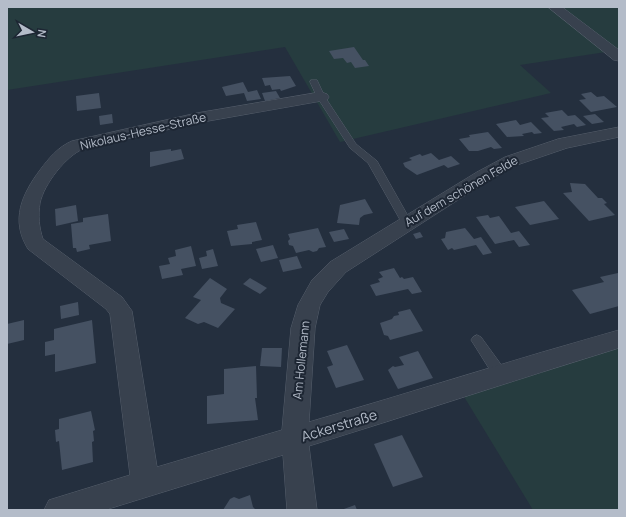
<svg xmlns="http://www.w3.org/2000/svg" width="626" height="517" font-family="Manrope,sans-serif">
	<rect width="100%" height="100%" fill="#242f3e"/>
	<g fill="#263c3f">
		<polygon points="7,7 619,7 619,62 606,52 520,65 551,93 340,142 285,47 7,90"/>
		<polygon points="619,348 619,510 533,510 463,395"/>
	</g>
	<g fill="#455162">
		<polygon points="354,47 363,60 365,60 369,66 355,68 351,62 347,63 343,58 334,59 329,51"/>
		<polygon points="290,76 296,86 281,91 280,89 272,90 270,85 265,86 262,78"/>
		<polygon points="243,82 248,92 257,90 261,99 247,101 244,93 226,96 222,87"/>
		<polygon points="276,91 280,98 265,101 262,93"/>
		<polygon points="591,92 597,97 604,96 617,107 591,112 579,100 586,99 581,94"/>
		<polygon points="99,93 101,108 77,111 76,96"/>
		<polygon points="562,110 568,116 575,115 586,125 577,127 574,124 561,127 564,130 554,131 541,118 549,117 545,113"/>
		<polygon points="112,114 113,123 100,125 99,116"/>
		<polygon points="595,114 604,122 592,124 583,116"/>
		<polygon points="516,120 520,125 531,122 542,133 534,134 532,132 522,134 524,136 507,137 496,124"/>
		<polygon points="488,132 502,148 494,149 491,147 478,151 469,151 459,139 470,137 469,135"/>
		<polygon points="171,149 171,151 181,149 184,159 150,167 150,152"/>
		<polygon points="431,153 439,160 451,156 460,164 448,168 444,165 417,175 405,167 403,163 412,160 409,158 420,154 422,156"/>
		<polygon points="570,183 585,184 598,198 602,198 607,203 604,204 615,215 589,221 563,193 572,192"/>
		<polygon points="365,199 373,213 364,215 360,218 359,225 337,223 340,205"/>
		<polygon points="544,201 559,219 530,225 515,207"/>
		<polygon points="76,205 78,221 56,226 55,209"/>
		<polygon points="108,214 111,241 89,245 90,249 77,252 76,248 73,248 71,224 83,222 83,218"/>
		<polygon points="488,215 490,218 499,216 511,233 519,231 530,245 519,247 514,240 495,244 476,217"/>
		<polygon points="256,222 262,240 252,242 252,244 231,246 227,231 238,229 237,225"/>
		<polygon points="318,228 326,247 319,248 317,251 313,252 309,250 296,253 293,246 289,245 288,241 290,239 288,234"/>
		<polygon points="465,228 474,239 481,237 492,253 483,255 476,245 454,250 452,248 448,250 441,239 445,238 446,232"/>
		<polygon points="344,229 349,239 334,242 329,232"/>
		<polygon points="420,232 423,237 416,239 413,234"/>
		<polygon points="273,245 278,258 261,262 256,249"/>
		<polygon points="191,246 196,266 181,269 183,275 162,279 159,266 170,264 168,258 176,256 175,250"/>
		<polygon points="213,249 218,266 202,269 199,258 207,256 206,251"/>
		<polygon points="297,256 302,268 283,272 279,260"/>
		<polygon points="394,268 400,278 402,277 404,279 413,277 422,292 412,294 408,289 376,296 370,285 380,282 378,279 383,277 379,272"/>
		<polygon points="618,273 619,306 590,314 572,290 604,282 600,277"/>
		<polygon points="210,278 227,289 220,298 221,303 235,309 218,328 204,322 198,324 185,318 201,300 193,297"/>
		<polygon points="250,278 267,288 260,294 243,284"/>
		<polygon points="78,302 79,315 61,319 60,306"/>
		<polygon points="410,309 423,331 390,340 388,336 384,335 380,323 392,319 394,316 399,315 398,312"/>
		<polygon points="24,320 24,340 7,344 7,324"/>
		<polygon points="92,320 96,363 55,372 55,354 45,356 45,342 54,340 54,329"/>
		<polygon points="347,345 364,380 336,388 327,367 333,365 327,351"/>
		<polygon points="262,348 282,348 281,367 260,366"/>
		<polygon points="418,351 433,378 398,389 388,370 393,366 395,367 404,365 399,357"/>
		<polygon points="256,366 257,398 255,398 258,420 207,424 207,396 224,394 224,369"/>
		<polygon points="91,411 95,430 93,431 94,441 92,442 93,462 62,470 59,441 56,442 55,430 59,429 59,419"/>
		<polygon points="402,435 423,477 393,487 374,444"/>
		<polygon points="250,495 253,507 256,510 223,510 230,499 234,497 239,499"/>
		<polygon points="355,505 357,510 341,510"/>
	</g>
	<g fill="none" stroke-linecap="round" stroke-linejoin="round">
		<defs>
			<g id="service">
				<polygon points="311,80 317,80 325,97 356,144 377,161 412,223 411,225 403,225 368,163 350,148 317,97 310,82"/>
				<polygon points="477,335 481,337 505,370 506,374 505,378 500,379 495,378 473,343 471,340 473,337"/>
			</g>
			<g id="minor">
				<polygon points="548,7 562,7 619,50 619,61 614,60"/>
				<path d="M321,92L327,94L329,97L327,100L197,123L83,149C66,156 44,184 40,203C38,215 39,228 43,239L122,297L132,311L157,467L282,430L291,328L298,305L312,280L330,262L477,172L505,157L558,139L619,127V137L567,148L517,165L489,180L346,272L328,292L320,305L315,328L309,422C413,392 515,359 619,330V348C515,380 413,414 309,446L317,510H287L283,455L105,510H44L49,500L130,475L110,314L106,309L28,249C10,220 22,194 40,170C49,158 58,147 72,141L197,113Z"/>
			</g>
		</defs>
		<use href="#service" stroke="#565f6c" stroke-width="1"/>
		<use href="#minor" stroke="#565f6c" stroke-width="1"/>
		<use href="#service" fill="#38414e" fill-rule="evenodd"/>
		<use href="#minor" fill="#38414e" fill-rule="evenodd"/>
	</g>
	<g text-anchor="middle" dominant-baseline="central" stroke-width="4" stroke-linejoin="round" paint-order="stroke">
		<g font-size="12" fill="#b4bcc9" stroke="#1d2633">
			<text transform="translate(143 131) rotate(-13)">Nikolaus-Hesse-Straße</text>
			<text transform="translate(461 191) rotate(-30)">Auf dem schönen Felde</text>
			<text transform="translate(301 360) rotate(-84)">Am Hollemann</text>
		</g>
		<g font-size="14" fill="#b4bcc9" stroke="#1d2633">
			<text transform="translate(339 425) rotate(-17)">Ackerstraße</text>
		</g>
	</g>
	<rect width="626" height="517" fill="none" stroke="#b4bcc9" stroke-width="16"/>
	<g transform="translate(32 32) rotate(99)" stroke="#1d2633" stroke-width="3" paint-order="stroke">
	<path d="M0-3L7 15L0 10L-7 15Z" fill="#b4bcc9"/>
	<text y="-6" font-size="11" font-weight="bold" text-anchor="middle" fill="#b4bcc9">N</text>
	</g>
</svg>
